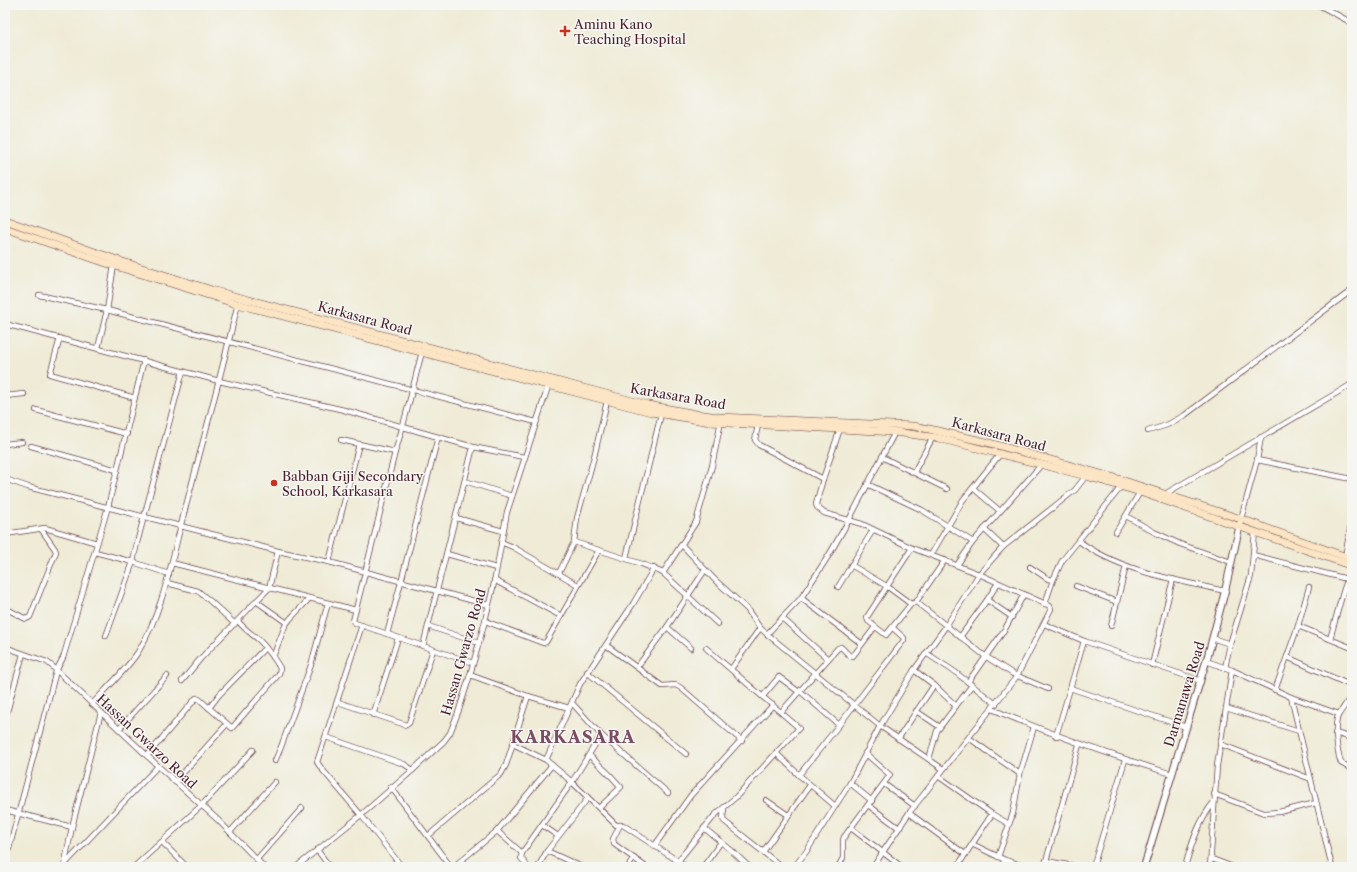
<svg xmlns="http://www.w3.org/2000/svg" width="1357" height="872" font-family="'Libre Caslon Text',serif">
	<rect width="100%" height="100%" fill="#f6f6f2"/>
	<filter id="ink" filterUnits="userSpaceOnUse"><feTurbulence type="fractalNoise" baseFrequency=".025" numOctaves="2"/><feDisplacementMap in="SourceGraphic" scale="8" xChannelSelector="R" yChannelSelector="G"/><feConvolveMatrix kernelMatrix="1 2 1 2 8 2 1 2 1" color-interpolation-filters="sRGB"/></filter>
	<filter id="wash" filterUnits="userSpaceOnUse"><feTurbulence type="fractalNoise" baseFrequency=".012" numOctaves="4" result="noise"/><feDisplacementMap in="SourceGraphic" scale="16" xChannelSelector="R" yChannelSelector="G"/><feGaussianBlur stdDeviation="0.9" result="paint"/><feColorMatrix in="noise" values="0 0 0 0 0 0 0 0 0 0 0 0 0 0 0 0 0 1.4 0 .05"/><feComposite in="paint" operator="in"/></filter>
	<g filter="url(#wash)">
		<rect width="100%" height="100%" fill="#efebd6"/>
	</g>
	<g filter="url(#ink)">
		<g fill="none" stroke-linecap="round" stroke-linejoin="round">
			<defs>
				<g id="minor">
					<polyline points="1319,5 1352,23"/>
					<polyline points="39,295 107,310 536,422"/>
					<polyline points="5,324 219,381 344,410 473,447 524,457"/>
					<polyline points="60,338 50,374 135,398"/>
					<polyline points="98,348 107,310 114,265"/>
					<path d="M422,352C413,385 406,419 395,452L353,621L355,623L473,663"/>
					<polyline points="5,396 24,394"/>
					<polyline points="36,410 127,434"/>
					<polyline points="758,425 755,440 759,445 823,479"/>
					<polyline points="841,426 823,479 816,504 817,507 824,513 862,524 912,548 979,574 1050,606 1051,609 1017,676 909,813 873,867"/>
					<polyline points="1148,431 1167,425 1185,415 1352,290"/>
					<polyline points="341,440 395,452"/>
					<polyline points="5,444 22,442"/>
					<polyline points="31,446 117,470"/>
					<polyline points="882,457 947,489"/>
					<polyline points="1257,460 1352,479"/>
					<polyline points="914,472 933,437"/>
					<polyline points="5,479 28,487 278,551 329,562 489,605"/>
					<polyline points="465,481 512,496"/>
					<polyline points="867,484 922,510 973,542"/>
					<polyline points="973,488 1000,511"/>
					<polyline points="1165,494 1352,384"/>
					<polyline points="1126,516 1154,532 1180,544 1231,562"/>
					<polyline points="456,518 503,531"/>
					<polyline points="1241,519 1257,460 1261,437"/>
					<polyline points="984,529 1003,547"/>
					<polyline points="1116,532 1140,492"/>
					<polyline points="5,534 45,528 97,543"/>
					<path d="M1079,541C1119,571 1177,580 1225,591"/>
					<polyline points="501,542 513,547 578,585"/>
					<polyline points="574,542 642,564 663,573 718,624"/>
					<polyline points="682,545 715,580 747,609 760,628 767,634 880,726 943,769"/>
					<polyline points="912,548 867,617 868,621 886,635 911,604 916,602 945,560"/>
					<polyline points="95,552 133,562 169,574"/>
					<polyline points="447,554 496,568"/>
					<polyline points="931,555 963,500 1001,453"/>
					<polyline points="1253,555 1347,579"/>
					<polyline points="1345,557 1352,519"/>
					<polyline points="626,558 661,414"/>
					<polyline points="329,562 359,444"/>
					<polyline points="172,563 356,610"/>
					<polyline points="851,565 888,587 911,604"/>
					<polyline points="957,565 973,542 1042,464"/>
					<polyline points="1030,567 1048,579 1053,580"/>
					<polyline points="559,573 574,542 577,518 594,457 607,401"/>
					<polyline points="663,573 696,522 712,466 721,421"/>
					<polyline points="494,580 561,616"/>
					<polyline points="167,583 198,591 210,601 235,624"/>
					<polyline points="1076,586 1117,602"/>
					<polyline points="838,587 873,530"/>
					<polyline points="801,598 862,644"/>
					<polyline points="987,600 1012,617"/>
					<polyline points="256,601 287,623"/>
					<polyline points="916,602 985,656 1013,674 1048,689"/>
					<polyline points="1045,604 1053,580 1062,561 1121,487"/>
					<polyline points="5,608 26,619 30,617 56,552 55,549 41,529"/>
					<polyline points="782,618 828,659"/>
					<polyline points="485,621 543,643 546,642 599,550"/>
					<polyline points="1044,624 1084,641 1201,681"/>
					<polyline points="362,625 317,762 321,768 361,815 402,867"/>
					<polyline points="428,626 479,643"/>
					<polyline points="1111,626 1126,566"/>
					<polyline points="1298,626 1352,648"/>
					<polyline points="667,627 691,648"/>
					<polyline points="387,634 401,582 438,437"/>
					<polyline points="767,634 801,598 829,555 849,520 895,432"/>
					<polyline points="106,636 133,562 137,543 183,371"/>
					<polyline points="960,637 987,600 998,583"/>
					<polyline points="1212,638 1230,644"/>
					<polyline points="1330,639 1343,592 1352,566"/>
					<polyline points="606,645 662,686 676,685 681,688 742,741"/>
					<polyline points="423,646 473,447"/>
					<polyline points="5,647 47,662 52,666 158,766 218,820 264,867"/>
					<polyline points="926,653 955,672 996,704"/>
					<polyline points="273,657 285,626 290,619 309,599"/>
					<polyline points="1287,657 1352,686"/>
					<polyline points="1206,661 1232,670 1291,697 1339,714"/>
					<polyline points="1152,665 1173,579"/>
					<polyline points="637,667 667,627 705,570"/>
					<polyline points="1225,668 1230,644 1251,576 1255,532"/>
					<polyline points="731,669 760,628"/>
					<polyline points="914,670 934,685 956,706"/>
					<polyline points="587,672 686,754"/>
					<polyline points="470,675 528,696 569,708"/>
					<polyline points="182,681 201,658 269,588 278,551"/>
					<polyline points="968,682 1005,629 1024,594"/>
					<polyline points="1070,688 1186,727"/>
					<polyline points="1275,690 1298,626 1309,587"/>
					<polyline points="800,691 839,725"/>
					<path d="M1352,692C1348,703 1345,705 1339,714C1333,723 1337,752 1341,763L1352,769"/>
					<polyline points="763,696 779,677 799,692"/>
					<polyline points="1291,697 1332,867"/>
					<polyline points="338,702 406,725 409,723 433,650"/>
					<polyline points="572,703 601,735 668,793"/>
					<path d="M92,704C106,689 127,669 138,652C163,611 171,563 183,517C202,446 221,375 238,303"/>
					<polyline points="209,708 219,695 265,648"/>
					<polyline points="1226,708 1299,731"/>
					<path d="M992,709C1052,735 1110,755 1172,774"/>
					<polyline points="916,711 940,727"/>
					<polyline points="781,712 838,648 841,647 850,656 853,656 875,627"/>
					<polyline points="373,715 398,638"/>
					<polyline points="5,719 23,654"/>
					<polyline points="119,729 167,676"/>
					<polyline points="1335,733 1352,738"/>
					<polyline points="1056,736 1084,641"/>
					<polyline points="326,737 404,764 413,770"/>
					<polyline points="969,738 1020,774"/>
					<polyline points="898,739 934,685"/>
					<polyline points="513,744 546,760 572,782 616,825 623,825 687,867"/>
					<polyline points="1220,744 1311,779"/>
					<polyline points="776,753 799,775 835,806"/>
					<polyline points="589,755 611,776 621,787 599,808"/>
					<path d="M147,756L196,698L199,699L232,728L279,674L280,668C274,658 267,648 259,640C252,634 244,629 238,621"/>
					<polyline points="929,759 937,731 972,685"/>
					<polyline points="546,760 580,684 633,604 654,568"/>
					<polyline points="275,761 281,747 311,665 328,603"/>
					<polyline points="799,775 839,725 904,640 904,638 893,628"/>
					<polyline points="938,776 992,814 1009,824"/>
					<polyline points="175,782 227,724"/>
					<polyline points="850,783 872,801"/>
					<polyline points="884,784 915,806"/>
					<polyline points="391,787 451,867"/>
					<polyline points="1214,794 1264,813 1279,812 1316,803"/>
					<polyline points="766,800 788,815"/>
					<polyline points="868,805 899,828"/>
					<polyline points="724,808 723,819 724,821 782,867"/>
					<polyline points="5,810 72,827"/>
					<polyline points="909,813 965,854"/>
					<polyline points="542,825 558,836"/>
					<polyline points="620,825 613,839 614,844 646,867"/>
					<polyline points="704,828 731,850 749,867"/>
					<polyline points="851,828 902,867"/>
					<polyline points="497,831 522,853"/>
					<polyline points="230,832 275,782"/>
					<polyline points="428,836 501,774 506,765 528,696"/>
					<polyline points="162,842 187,867"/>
					<polyline points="972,844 1005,860 1028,867"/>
					<polyline points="655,845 691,795 773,705"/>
					<polyline points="317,850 330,867"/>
					<polyline points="547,851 582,867"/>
					<polyline points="763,852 810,785"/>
					<polyline points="998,857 1013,813 1020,774 1034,727"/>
					<polyline points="257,859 302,808"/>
					<polyline points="1212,859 1233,867"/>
					<polyline points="678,861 715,815 736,797 799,728 706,648"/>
					<polyline points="1046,861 1079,867"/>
					<polyline points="66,863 158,766"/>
					<polyline points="5,864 56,671 63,658 108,507 144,360"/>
					<polyline points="64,867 72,827 101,712"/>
					<polyline points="134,867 202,805 253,750"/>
					<polyline points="296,867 361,815 413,770 444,741 450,733 459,710 470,675 485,621 494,583 507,512 549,384"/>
					<polyline points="453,867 497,831 552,765"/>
					<polyline points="528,867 521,858 522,853 572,782 601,735"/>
					<polyline points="538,867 547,851 588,798"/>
					<polyline points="628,867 634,858"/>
					<polyline points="703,867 721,842"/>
					<polyline points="794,867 806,852 850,783 880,726 914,670 946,626 979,574 1003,547 1075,490 1086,476"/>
					<polyline points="838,867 843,858 843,840 844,837 890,775 865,753"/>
					<polyline points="957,867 992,814"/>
					<polyline points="1001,867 1005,860"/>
					<polyline points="1043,867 1046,861 1079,745"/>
					<polyline points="1093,867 1125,760"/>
					<path d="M1185,867C1191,845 1199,820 1214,802"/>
					<polyline points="1210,867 1217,766 1232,670"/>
				</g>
				<polyline id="tertiary" points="1144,867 1208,655 1225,591 1240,524"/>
				<g id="secondary">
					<polyline points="5,220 120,261 215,291 648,405 696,414 719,417 913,426 929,429 986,442 1112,477 1241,519 1352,559"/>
					<polyline points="5,228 106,263 237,304 651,412 710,422 895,432 938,438 1086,476 1140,492 1352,566"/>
				</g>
			</defs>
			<use href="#minor" stroke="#633e45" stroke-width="6"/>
			<use href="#tertiary" stroke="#633e45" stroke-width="8"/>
			<use href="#secondary" stroke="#633e45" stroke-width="8"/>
			<use href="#minor" stroke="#fff" stroke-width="4.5"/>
			<use href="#tertiary" stroke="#fff" stroke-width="6"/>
			<use href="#secondary" stroke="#fce5c4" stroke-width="7"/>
		</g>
	</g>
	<g fill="#c8321e" stroke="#f6f6f2" stroke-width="1.5">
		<path d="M563 25h4v4h4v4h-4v4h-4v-4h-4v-4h4z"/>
		<circle cx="274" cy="483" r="4"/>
	</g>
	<g text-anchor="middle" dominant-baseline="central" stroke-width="3" stroke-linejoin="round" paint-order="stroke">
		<g font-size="13" fill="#4a1f2b" stroke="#f6f6f2" text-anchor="start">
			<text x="574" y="24">Aminu Kano<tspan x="574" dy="15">Teaching Hospital</tspan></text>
			<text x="282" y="476">Babban Giji Secondary<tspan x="282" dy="15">School, Karkasara</tspan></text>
		</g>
		<g font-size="13" fill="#4a1f2b" stroke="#f6f6f2">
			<text transform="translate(365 318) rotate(15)">Karkasara Road</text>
			<text transform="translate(678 396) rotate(10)">Karkasara Road</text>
			<text transform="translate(999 434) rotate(15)">Karkasara Road</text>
			<text transform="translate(463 652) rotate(-74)">Hassan Gwarzo Road</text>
			<text transform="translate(1184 694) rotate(-73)">Darmanawa Road</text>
			<text transform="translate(147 741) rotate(43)">Hassan Gwarzo Road</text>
		</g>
		<g font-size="17" font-weight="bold" letter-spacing="1" fill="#7a4e62" stroke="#f6f6f2">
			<text x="573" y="737">KARKASARA</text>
		</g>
	</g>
	<rect width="1357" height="872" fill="none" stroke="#f6f6f2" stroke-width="20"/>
</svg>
